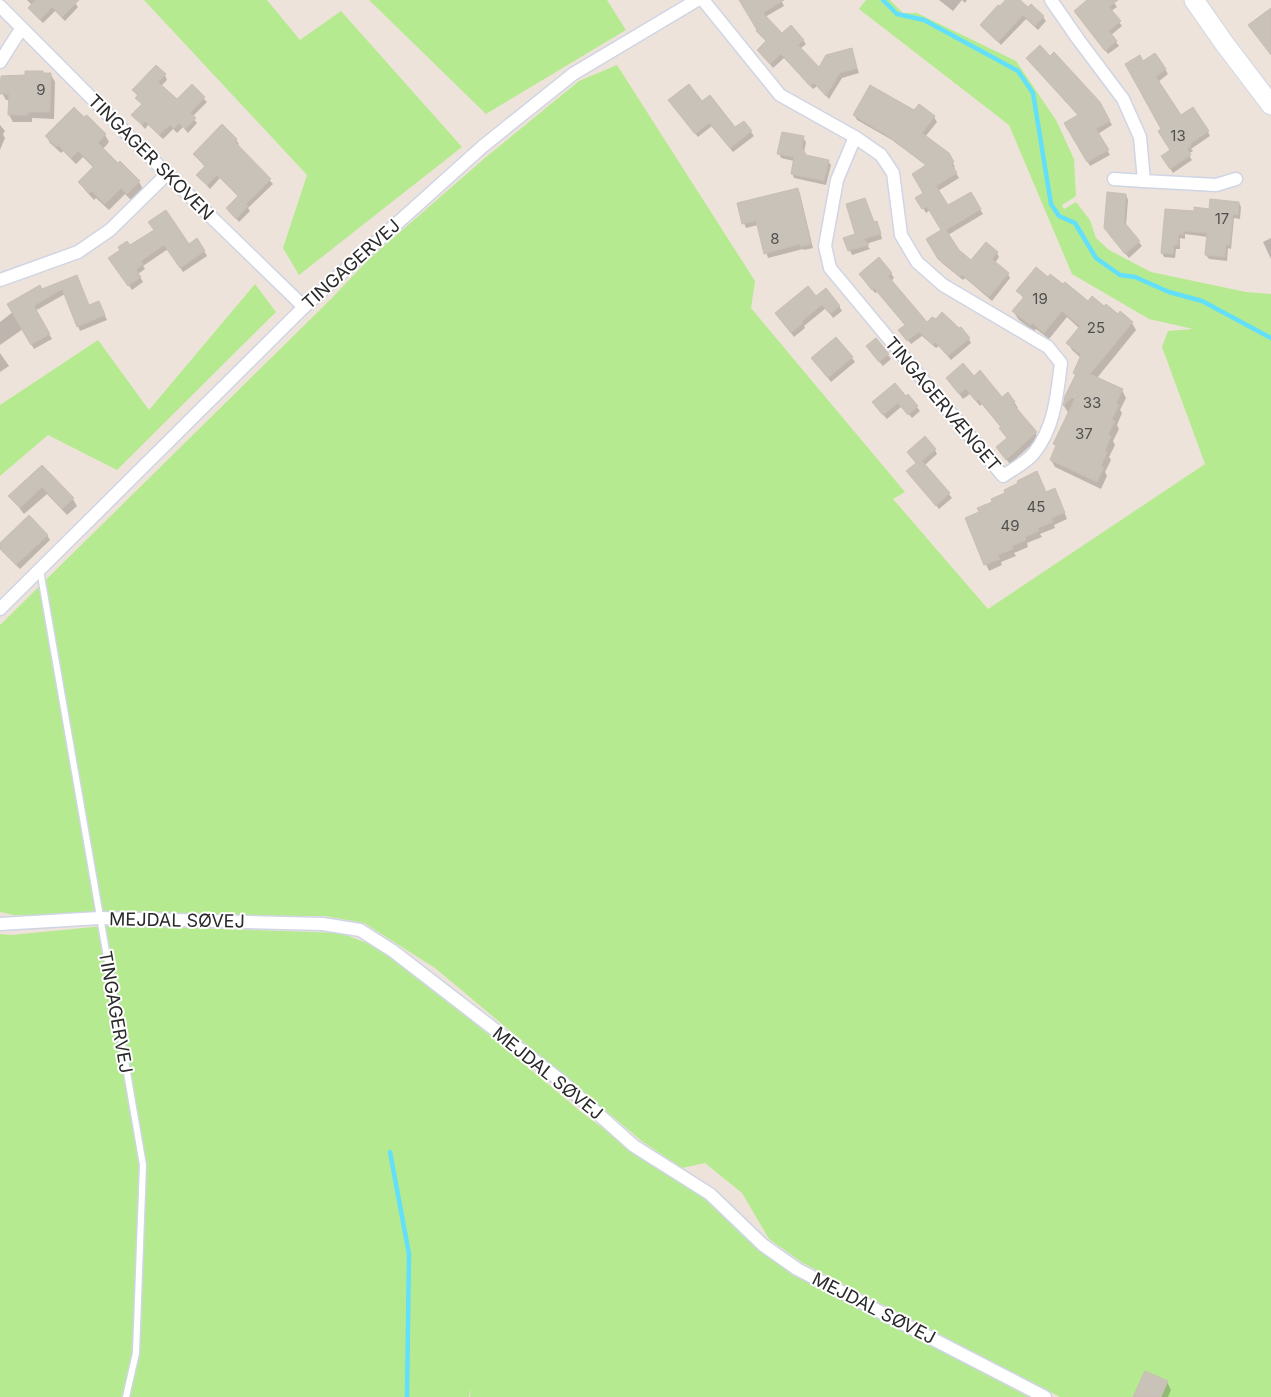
<svg xmlns="http://www.w3.org/2000/svg" width="1271" height="1397" font-family="Inter,sans-serif">
	<rect width="100%" height="100%" fill="#eee3da"/>
	<g fill="#b6ea90">
		<polygon points="144,0 267,0 300,40 341,11 462,147 299,275 283,248 307,175"/>
		<polygon points="369,0 607,0 626,30 486,114"/>
		<polygon points="866,0 890,0 903,13 917,13 1016,61 1056,120 1074,159 1076,196 1062,205 1064,209 1076,202 1090,220 1096,238 1109,250 1151,272 1246,292 1271,294 1271,1397 1060,1397 803,1263 769,1239 742,1193 705,1163 682,1168 643,1142 435,968 364,923 325,916 14,915 0,912 0,625 331,299 368,260 486,157 579,81 617,65 755,281 751,308 905,492 893,499 988,609 1205,464 1162,347 1168,331 1193,329 1149,319 1072,274 1009,125 859,9"/>
		<polygon points="255,284 276,312 117,470 48,435 0,476 0,405 98,340 149,410"/>
		<polygon points="114,925 341,933 377,947 492,1037 580,1111 633,1151 701,1193 760,1251 789,1271 1029,1397 470,1397 471,1387 469,1397 0,1397 0,934 11,935"/>
	</g>
	<g fill="#0003" fill-rule="evenodd">
		<polygon points="27,0 73,0 78,7 65,21 55,11 43,23 32,12 29,8 32,5"/>
		<polygon points="748,0 781,0 784,6 765,17 782,35 803,40 806,44 800,49 819,70 851,50 859,73 842,78 829,99 817,86 813,89 784,58 773,68 758,50 766,42 758,31"/>
		<polygon points="939,0 967,0 965,3 962,0 953,11"/>
		<polygon points="1005,0 1018,0 1028,9 1043,17 1046,21 1038,30 1026,19 1001,45 982,25"/>
		<polygon points="1089,0 1112,0 1117,7 1111,11 1122,26 1111,35 1119,46 1108,54 1078,15"/>
		<polygon points="1027,58 1099,103 1112,125 1098,134 1110,155 1090,166 1066,123 1079,116"/>
		<polygon points="1143,62 1165,69 1168,74 1158,82 1180,117 1208,132 1210,136 1191,149 1193,151 1188,154 1192,160 1173,173 1163,157 1172,151 1162,130"/>
		<polygon points="51,75 55,82 54,119 32,118 32,122 13,122 9,115 10,100 6,100 2,93 26,76"/>
		<polygon points="165,75 167,80 161,86 177,101 192,86 207,102 192,117 197,123 188,133 183,127 177,133 173,129 163,139 148,125 145,129 133,115 142,105 134,90"/>
		<polygon points="702,102 735,129 751,132 754,136 733,152 712,126 698,137 673,105"/>
		<polygon points="914,112 934,117 937,122 925,137 948,154 955,167 953,168 959,178 938,191 947,207 970,193 983,214 948,235 958,250 971,261 997,253 999,257 995,263 1008,274 1010,278 992,301 965,278 963,280 942,263 928,239 942,230 930,210 926,213 917,198 925,193 927,166 892,140 857,120 854,115"/>
		<polygon points="87,117 105,135 109,142 102,150 139,182 143,189 131,200 125,194 109,210 96,198 94,200 84,189 80,182 94,168 83,157 76,164 63,151 61,153 50,143 46,136"/>
		<polygon points="0,125 5,131 3,134 5,138 0,150"/>
		<polygon points="803,138 806,142 804,152 806,156 828,161 831,165 826,185 794,178 792,173 794,161 781,158 779,153"/>
		<polygon points="236,140 239,144 237,146 273,184 248,208 250,211 239,222 227,208 239,197 220,178 210,189 197,175 205,167 194,154"/>
		<polygon points="797,190 800,194 813,248 804,250 803,249 768,258 758,225 746,228 744,223"/>
		<polygon points="1126,195 1128,200 1126,226 1142,246 1129,258 1108,233"/>
		<polygon points="865,199 874,223 879,227 882,239 866,244 870,249 852,255 845,239 856,235"/>
		<polygon points="1239,203 1241,207 1240,219 1234,218 1231,249 1228,248 1227,261 1209,259 1206,255 1208,237 1185,234 1185,239 1180,238 1180,249 1176,249 1175,258 1164,257 1162,253 1195,213 1210,210"/>
		<polygon points="155,230 204,251 207,256 183,272 168,249 143,266 145,269 138,274 143,282 132,290 113,262 130,247"/>
		<polygon points="1271,238 1271,259 1263,242"/>
		<polygon points="891,273 894,278 891,281 927,324 969,339 971,343 951,360 939,346 936,348 922,336 911,344 903,334 906,325 877,292 875,293 863,278"/>
		<polygon points="76,276 89,306 101,307 107,320 80,331 65,294 35,311 52,339 34,349 23,329 0,345 0,322 41,290"/>
		<path d="M1048,278L1088,303L1104,308L1132,323L1136,330L1097,378L1122,390L1126,398L1120,410L1122,413L1117,425L1119,429L1113,441L1115,445L1109,457L1111,460L1105,472L1107,476L1101,489L1055,467L1051,460L1057,447L1055,444L1069,414L1064,406L1066,397L1076,377L1074,373L1081,358L1072,350L1068,343L1080,329L1067,317L1049,339L1036,329L1034,332L1018,319L1014,312L1024,299L1018,291ZM1083,388L1073,398V395Z"/>
		<polygon points="816,298 839,306 842,311 833,318 826,308 804,326 805,328 794,337 776,313"/>
		<polygon points="876,339 891,359 883,366 870,351"/>
		<polygon points="0,353 9,366 0,372"/>
		<polygon points="852,358 855,362 831,382 816,362"/>
		<polygon points="973,377 1002,399 1014,402 1018,408 1016,409 1039,438 1010,464 1001,453 1008,439 1002,428 982,404 980,406 970,394 963,399 947,378"/>
		<polygon points="908,396 920,411 912,418 902,406 887,419 876,407"/>
		<polygon points="935,450 937,454 925,465 952,498 939,509 908,471"/>
		<polygon points="42,467 73,499 77,506 67,515 47,494 24,514 10,496"/>
		<polygon points="1046,493 1058,496 1067,519 1054,525 1055,528 1040,534 1042,537 1027,543 1028,547 1014,553 1016,556 1001,562 1002,565 989,571 966,518"/>
		<polygon points="47,535 50,540 20,569 0,549 0,545"/>
		<polygon points="1167,1382 1171,1390 1168,1397 1136,1397"/>
	</g>
	<g fill="none" stroke-linecap="round" stroke-linejoin="round">
		<g stroke="#61dffb" stroke-width="4.5">
			<polyline points="883,0 897,14 924,20 1018,71 1033,93 1051,204 1059,216 1075,223 1096,258 1120,275 1135,277 1169,292 1202,301 1271,338"/>
			<polyline points="390,1152 409,1254 407,1397"/>
		</g>
	</g>
	<g fill="#c8c2b9" stroke="#c9bfb3">
		<polygon points="35,0 79,0 62,17 52,7 40,20 28,8"/>
		<polygon points="739,0 784,0 763,13 782,33 791,25 804,40 798,45 819,67 826,55 852,48 857,68 840,73 826,96 814,83 810,86 781,54 770,64 757,50 766,41 756,31 757,30"/>
		<polygon points="1006,0 1020,0 1028,7 1031,4 1044,16 1035,26 1023,15 998,42 980,25 998,5 1000,6"/>
		<polygon points="1087,0 1118,0 1109,7 1121,21 1109,31 1117,41 1105,51 1074,11"/>
		<polygon points="1271,8 1271,55 1248,25"/>
		<polygon points="1040,45 1050,56 1054,52 1100,102 1110,121 1096,129 1109,150 1087,162 1064,123 1078,115 1026,58"/>
		<polygon points="1155,53 1166,69 1156,77 1181,115 1193,107 1209,131 1190,144 1191,146 1187,149 1191,155 1170,169 1161,156 1170,150 1158,131 1161,129 1125,64 1140,55 1143,61"/>
		<polygon points="156,65 166,74 158,82 177,99 192,84 205,97 190,113 196,118 185,129 179,123 174,129 170,125 159,135 145,121 142,125 131,115 142,104 135,98 138,95 132,90"/>
		<polygon points="25,71 43,71 43,73 51,73 50,112 28,112 28,115 8,115 9,94 0,94 1,76 25,75"/>
		<polygon points="689,84 702,101 710,95 735,127 744,121 752,131 730,148 709,123 695,134 668,100"/>
		<polygon points="870,85 914,110 919,104 935,116 922,133 949,153 954,162 951,163 957,173 936,186 948,205 971,192 981,209 946,230 959,250 971,260 986,242 998,252 992,259 1009,273 989,297 962,275 960,277 938,259 926,239 941,230 927,207 922,209 915,198 923,193 912,174 926,165 888,136 853,115"/>
		<polygon points="74,107 84,117 87,115 106,134 98,143 118,163 120,161 140,181 127,194 121,188 105,204 92,191 89,193 78,182 94,166 78,151 71,158 58,145 56,147 45,136"/>
		<polygon points="222,124 237,139 235,142 271,179 246,204 248,206 236,219 226,208 238,196 217,175 207,185 196,175 205,166 193,154"/>
		<polygon points="782,132 804,136 802,147 806,155 829,160 824,181 791,174 794,157 777,154"/>
		<polygon points="798,188 811,244 800,247 800,244 764,254 756,221 742,224 737,203"/>
		<polygon points="1107,192 1126,194 1124,222 1140,241 1125,254 1104,228"/>
		<polygon points="865,198 874,222 877,221 881,234 864,239 869,245 848,251 843,238 855,234 846,204"/>
		<polygon points="1210,199 1239,202 1238,215 1233,214 1230,245 1226,245 1225,257 1205,255 1207,233 1183,231 1183,235 1179,234 1178,245 1174,245 1173,254 1161,253 1165,209 1194,211 1194,207 1209,209"/>
		<polygon points="166,210 189,244 197,238 205,251 180,268 164,245 141,261 143,264 136,270 141,277 128,286 108,258 120,250 118,247 127,241 130,245 154,230 148,222"/>
		<polygon points="879,257 892,273 888,276 927,322 932,317 936,319 942,312 959,328 961,327 970,338 948,356 935,342 933,345 919,332 907,341 898,330 905,325 874,288 872,290 859,274"/>
		<polygon points="1036,267 1048,277 1050,274 1063,284 1065,282 1088,301 1092,296 1104,306 1106,304 1118,314 1120,311 1133,322 1090,374 1123,389 1116,404 1119,405 1112,419 1115,421 1108,435 1111,436 1105,451 1107,452 1101,466 1104,468 1097,482 1050,460 1056,445 1053,444 1078,392 1063,406 1065,396 1076,374 1073,373 1081,355 1066,343 1080,326 1062,311 1044,333 1032,323 1030,325 1012,311 1024,297 1016,291"/>
		<polygon points="77,275 89,305 99,301 105,315 77,327 62,289 34,306 50,334 31,345 7,304 40,285 42,289"/>
		<polygon points="808,286 816,296 826,288 840,306 830,314 822,305 802,321 803,323 791,333 775,313"/>
		<polygon points="836,337 853,357 828,378 811,358"/>
		<polygon points="876,338 889,354 879,362 866,346"/>
		<polygon points="963,363 974,376 980,370 1002,397 1008,392 1015,402 1013,404 1037,432 1006,460 996,447 1007,438 999,428 1001,427 978,399 976,401 966,389 959,394 946,378"/>
		<polygon points="895,383 906,396 908,394 918,406 908,415 898,403 883,415 872,402"/>
		<polygon points="925,436 936,449 922,461 950,493 936,506 906,471 916,463 907,452"/>
		<polygon points="42,465 74,498 62,509 42,487 20,508 8,496"/>
		<polygon points="1037,471 1046,492 1055,488 1065,513 1051,518 1053,522 1038,528 1039,531 1025,537 1026,540 1012,546 1013,549 998,555 1000,559 984,565 965,518 979,512 977,508 992,502 991,499 1005,493 1004,490 1018,483 1017,481"/>
		<polygon points="29,515 48,535 16,565 0,549 0,543"/>
		<polygon points="1145,1371 1168,1381 1161,1397 1133,1397"/>
	</g>
	<g fill="none" stroke-linecap="round" stroke-linejoin="round">
		<defs>
			<polyline id="lane" points="40,570 143,1165 136,1353 126,1397"/>
			<g id="street">
				<path d="M703,0L780,95L855,137L881,155L893,173L901,235L917,262L943,285L1048,347L1061,363C1057,394 1055,427 1034,453C1027,462 1013,469 1003,476L830,268L825,246L837,180L855,137"/>
				<polyline points="1051,0 1078,39 1123,99 1140,137 1144,181 1216,185 1236,179"/>
				<polyline points="0,6 167,174 304,307"/>
				<polyline points="0,62 21,29"/>
				<polyline points="1114,179 1144,181"/>
				<polyline points="0,280 78,252 110,230 167,174"/>
				<polyline points="0,609 304,307 482,147 573,74 697,0"/>
				<polyline points="0,924 100,918 323,924 360,930 393,951 560,1080 634,1146 710,1194 763,1245 797,1269 1045,1397"/>
			</g>
			<polyline id="secondary" points="1194,0 1224,43 1271,105"/>
		</defs>
		<use href="#lane" stroke="#cfd5e4" stroke-width="9"/>
		<use href="#street" stroke="#cfd5e4" stroke-width="15"/>
		<use href="#secondary" stroke="#cfd5e4" stroke-width="21"/>
		<use href="#lane" stroke="#fff" stroke-width="6"/>
		<use href="#street" stroke="#fff" stroke-width="12"/>
		<use href="#secondary" stroke="#fff" stroke-width="19"/>
	</g>
	<g text-anchor="middle" dominant-baseline="central" stroke-width="4" stroke-linejoin="round" paint-order="stroke">
		<g font-size="15" fill="#52504e">
			<text x="41" y="89">9</text>
			<text x="1178" y="135">13</text>
			<text x="1222" y="218">17</text>
			<text x="775" y="238">8</text>
			<text x="1040" y="298">19</text>
			<text x="1096" y="327">25</text>
			<text x="1092" y="402">33</text>
			<text x="1084" y="433">37</text>
			<text x="1036" y="506">45</text>
			<text x="1010" y="525">49</text>
		</g>
		<g font-size="18" fill="#2a2a2a" stroke="#fff">
			<text transform="translate(151 157) rotate(45)">TINGAGER SKOVEN</text>
			<text transform="translate(351 264) rotate(-42)">TINGAGERVEJ</text>
			<text transform="translate(943 404) rotate(50)">TINGAGERVÆNGET</text>
			<text transform="translate(177 920) rotate(1)">MEJDAL SØVEJ</text>
			<text transform="translate(116 1012) rotate(80)">TINGAGERVEJ</text>
			<text transform="translate(548 1073) rotate(39)">MEJDAL SØVEJ</text>
			<text transform="translate(874 1308) rotate(27)">MEJDAL SØVEJ</text>
		</g>
	</g>
</svg>
